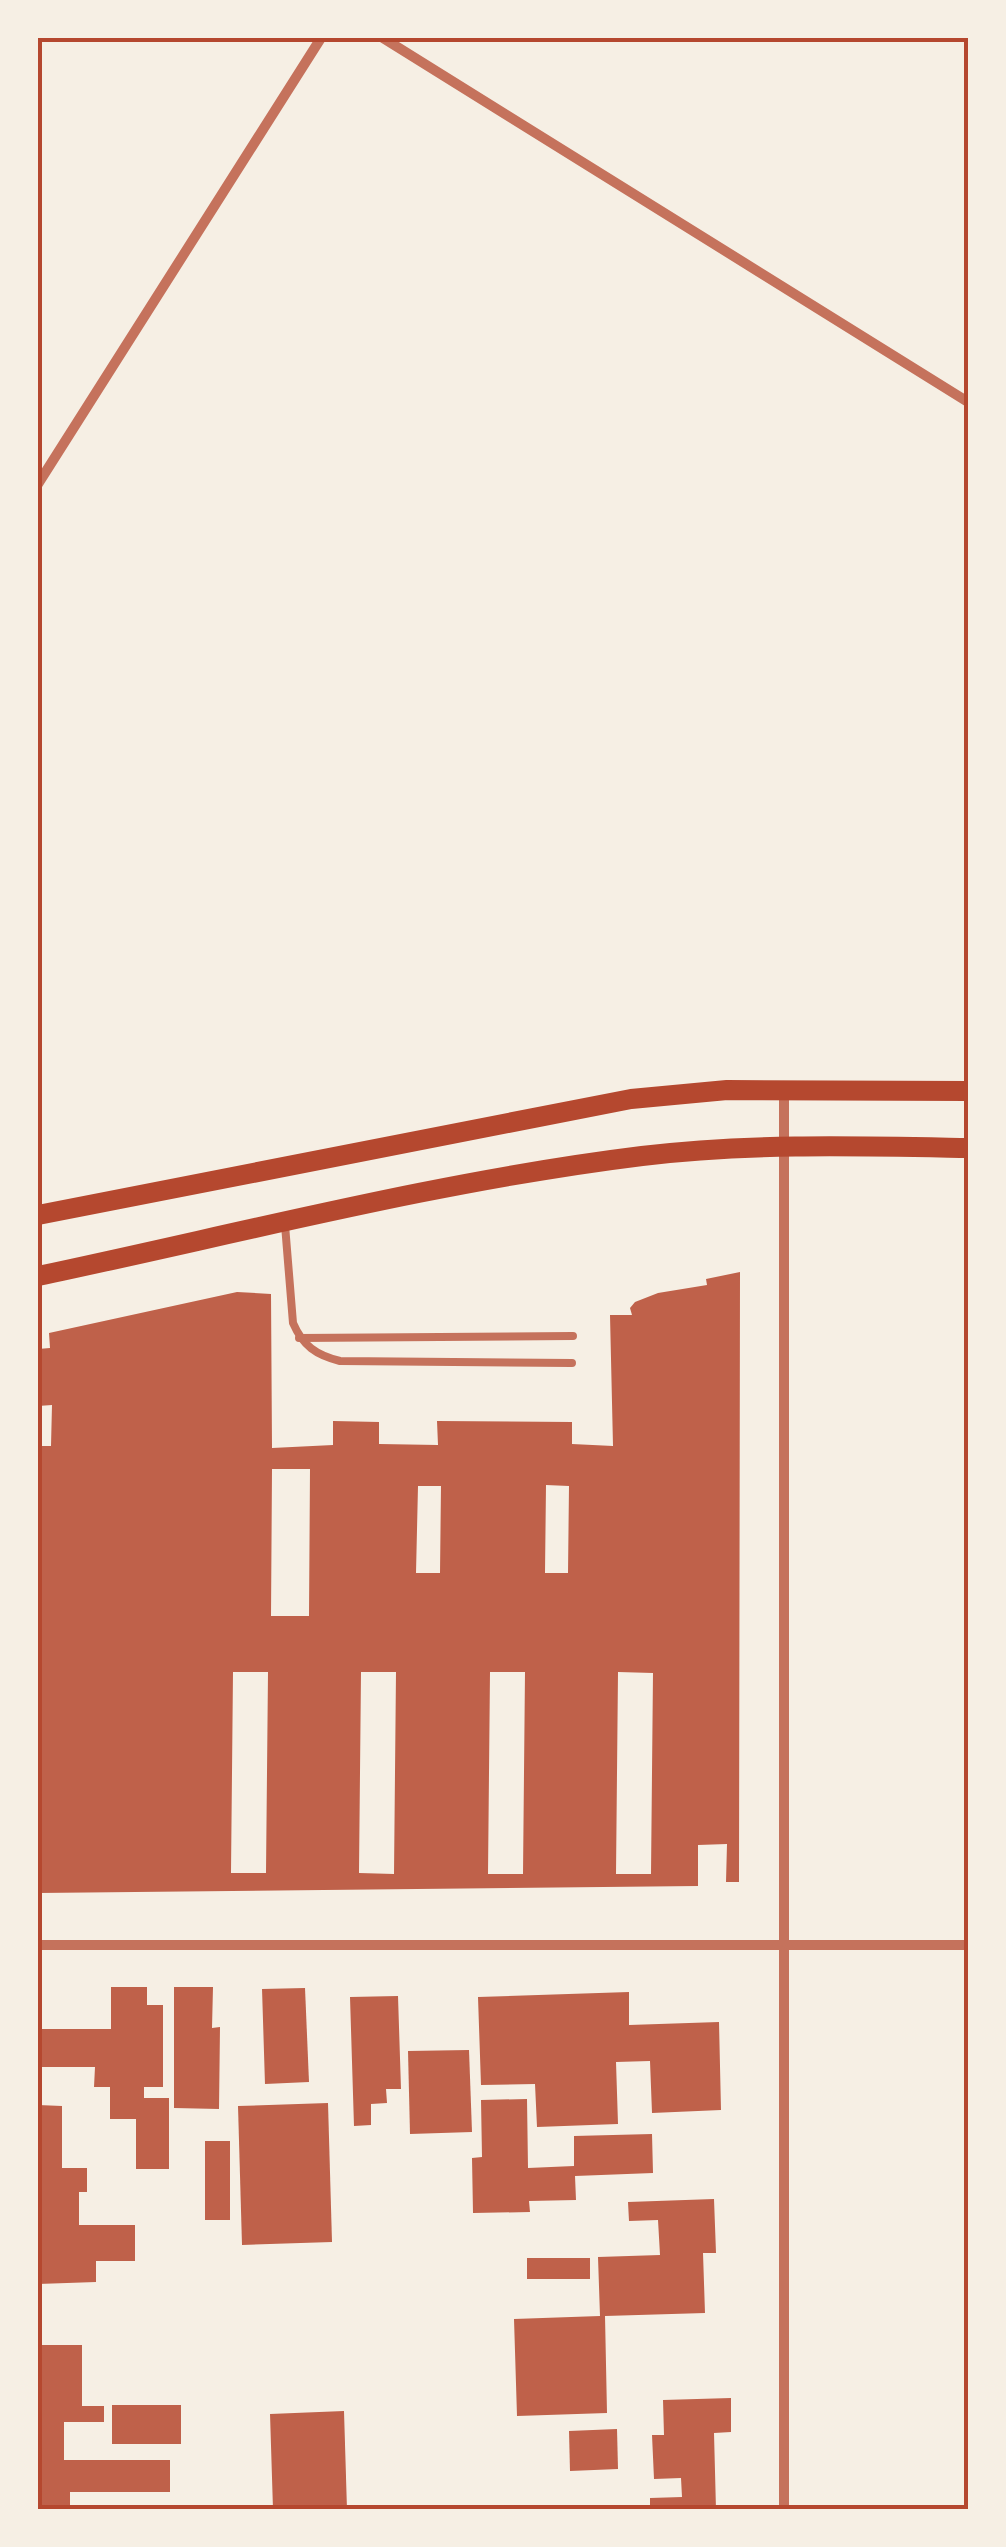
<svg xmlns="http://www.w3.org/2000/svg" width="1006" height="2547" font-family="Barlow,sans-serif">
	<rect width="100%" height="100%" fill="#f6efe4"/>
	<g fill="#bf614a" fill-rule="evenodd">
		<path d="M740,1272L739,1882H726L727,1844L698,1845V1886L38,1893V1446H51L52,1405L38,1406V1349L50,1348L49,1333L237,1292L271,1294L272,1448L333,1445V1421L379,1422V1444L438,1445L437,1421L572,1422V1444L613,1446L610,1315H632L630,1308L635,1302L658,1293L707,1285L706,1279ZM272,1469H310L309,1616H271ZM546,1485L569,1486L568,1573H545ZM418,1486H441L440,1573H416ZM233,1672H268L266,1873H231ZM361,1672H396L394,1874L359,1873ZM490,1672H525L523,1874H488ZM618,1672L653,1673L651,1874H616Z"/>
		<polygon points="111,1987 147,1987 147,2005 163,2005 163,2087 144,2087 144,2098 169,2098 169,2169 136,2169 136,2119 110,2119 110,2087 94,2087 95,2067 38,2067 38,2029 111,2029"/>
		<polygon points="174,1987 213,1987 212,2028 220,2027 219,2109 174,2108"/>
		<polygon points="305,1988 309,2082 265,2084 262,1989"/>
		<polygon points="629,1992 629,2025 719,2022 721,2110 652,2113 650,2061 616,2062 618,2124 537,2127 535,2084 481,2085 478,1997"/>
		<polygon points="398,1996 401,2089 386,2089 387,2103 371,2104 371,2125 354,2126 350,1997"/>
		<polygon points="469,2050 472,2132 410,2134 408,2051"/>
		<polygon points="527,2099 528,2168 574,2166 574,2136 652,2134 653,2173 575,2176 576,2200 529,2201 530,2212 473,2213 472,2158 482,2157 481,2100"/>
		<polygon points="328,2103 332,2242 242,2245 238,2106"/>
		<polygon points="38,2105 62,2106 62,2168 87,2168 87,2192 79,2192 79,2225 135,2225 135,2261 96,2261 96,2282 38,2284"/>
		<rect x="205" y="2141" width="25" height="79"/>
		<polygon points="714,2199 716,2253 703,2253 705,2313 605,2316 607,2413 517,2416 514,2319 600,2316 598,2257 660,2255 658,2220 629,2221 628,2202"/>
		<rect x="527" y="2258" width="63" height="21"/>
		<polygon points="38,2345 82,2345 82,2406 104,2406 104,2422 64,2422 64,2460 170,2460 170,2492 70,2492 70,2510 38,2510"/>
		<polygon points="731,2398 731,2432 714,2433 716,2510 650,2510 650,2498 682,2497 681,2478 654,2479 652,2435 664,2435 663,2400"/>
		<rect x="112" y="2405" width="69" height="39"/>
		<polygon points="344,2411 347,2510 273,2510 270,2414"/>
		<polygon points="617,2429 618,2469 570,2471 569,2431"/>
	</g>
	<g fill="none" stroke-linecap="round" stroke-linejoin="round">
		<g stroke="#c5725c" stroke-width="8">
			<path d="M285,1225L293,1323C303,1346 316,1355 340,1361L572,1363"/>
			<polyline points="299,1338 573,1336"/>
		</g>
		<g stroke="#c5725c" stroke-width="10">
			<polyline points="383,38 968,402"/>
			<polyline points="38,484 321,38"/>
			<polyline points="38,1945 968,1945"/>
			<polyline points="784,2510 784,1091"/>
		</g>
		<g stroke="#b5482f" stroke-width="20">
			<polyline points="38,1215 631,1099 727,1090 968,1091"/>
			<path d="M38,1276C237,1234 439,1181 642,1156C751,1143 859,1146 968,1148"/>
		</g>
	</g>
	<rect width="1006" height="2547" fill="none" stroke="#f6efe4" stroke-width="80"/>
	<rect x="40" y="40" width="926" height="2467" fill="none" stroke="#b5482f" stroke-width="4"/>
</svg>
